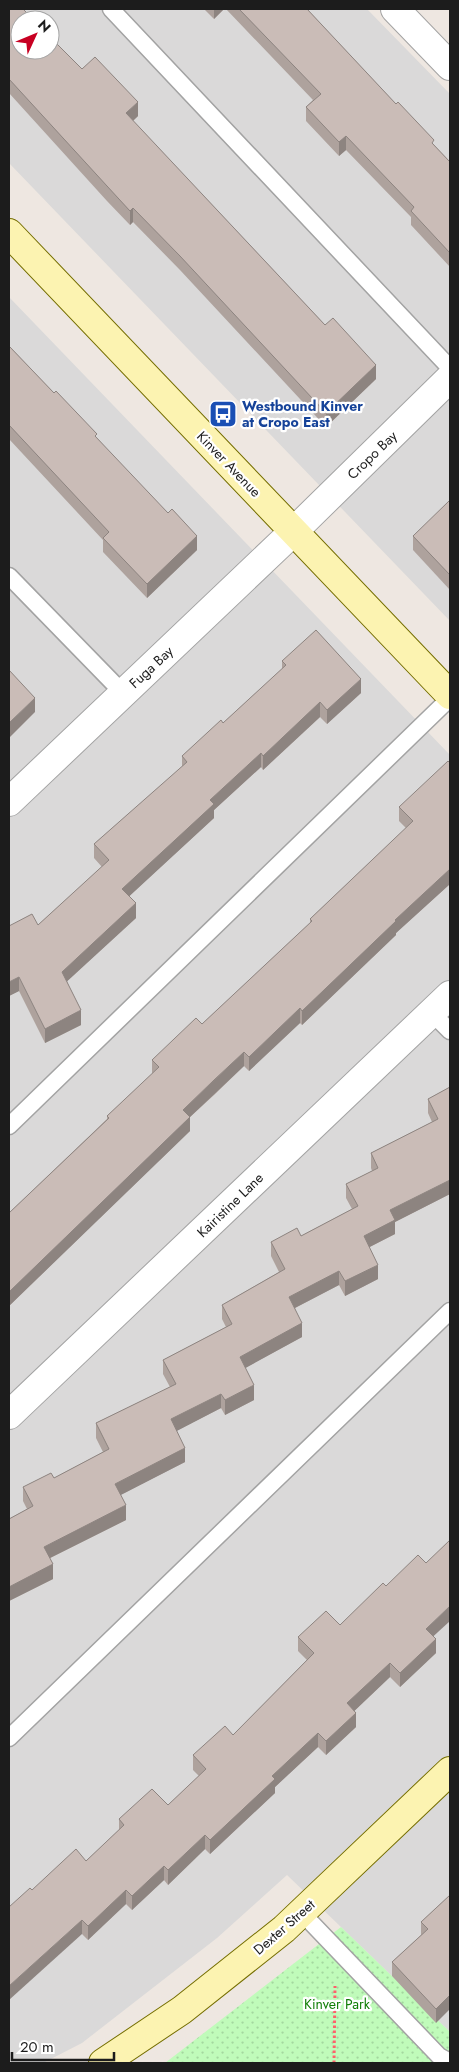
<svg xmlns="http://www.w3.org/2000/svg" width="459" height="2072" font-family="Jost,sans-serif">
	<defs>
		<pattern id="park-dots" width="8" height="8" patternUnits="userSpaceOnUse" patternTransform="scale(1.25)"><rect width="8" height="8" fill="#c0fbba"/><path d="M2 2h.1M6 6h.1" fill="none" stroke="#a4d79f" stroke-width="1.8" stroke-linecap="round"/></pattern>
	</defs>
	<rect width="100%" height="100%" fill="#eee7e1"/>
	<g fill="#dad9d9" fill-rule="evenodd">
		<path d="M9,9H367L450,94V621L9,163ZM20,20H50V50H20Z"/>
		<polygon points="9,297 450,755 450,2032 287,1875 217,1938 82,2043 43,2063 9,2063"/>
	</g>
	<polygon fill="url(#park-dots)" points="341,1927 450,2032 450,2063 165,2063"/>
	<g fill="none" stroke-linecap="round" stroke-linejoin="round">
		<defs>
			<g id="lane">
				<polyline points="111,9 450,368"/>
				<polyline points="9,576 123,693"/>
				<polyline points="432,1013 450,1031"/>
				<polyline points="9,1126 450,698"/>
				<polyline points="9,1738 450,1311"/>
				<polyline points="302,1913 439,2056 450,2062"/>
			</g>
			<g id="street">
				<polyline points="395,9 450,66"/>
				<polyline points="9,802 294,531 450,378"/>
				<polyline points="9,1415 450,995"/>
			</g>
			<g id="secondary">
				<polyline points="9,233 450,695"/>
				<polyline points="103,2063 182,2010 284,1929 450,1771"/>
			</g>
		</defs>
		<use href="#lane" stroke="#a3a3a3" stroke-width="19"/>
		<use href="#street" stroke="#a3a3a3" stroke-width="30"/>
		<use href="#secondary" stroke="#756e01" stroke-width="30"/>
		<polyline stroke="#ff616b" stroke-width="3" stroke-dasharray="2.5 2.5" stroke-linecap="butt" points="334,2063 335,1986"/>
		<use href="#lane" stroke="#fff" stroke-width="16"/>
		<use href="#street" stroke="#fff" stroke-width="28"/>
		<use href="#secondary" stroke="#fcf3b1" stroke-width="28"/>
	</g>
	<g fill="#aea29d">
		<polygon points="9,9 138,116 133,121 376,379 326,427 180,270 133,222 130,225 107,201 9,93"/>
		<polygon points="204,9 224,9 214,19"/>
		<polygon points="226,9 307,9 450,162 450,267 411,225 411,217 346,150 339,156 306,121 306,107 313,100"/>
		<polygon points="9,346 97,438 197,550 147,598 103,552 103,540 9,439"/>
		<polygon points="450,503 450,590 413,550 413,536"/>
		<polygon points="282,661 361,693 327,724 320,717 263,770 261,767 214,810 214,818 129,896 136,918 67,981 81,1025 45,1043 19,991 9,996 38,925 102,867 94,858 94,844 182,767 182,756 223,723 282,669"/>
		<polygon points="450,763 450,884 396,933 396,935 302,1025 300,1023 249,1071 244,1066 214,1095 190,1117 190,1131 9,1306 9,1213 107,1119 107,1116 152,1074 152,1060 202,1024 310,923 310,919 406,828 399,821 399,807"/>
		<polygon points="450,1087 450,1194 395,1222 395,1234 369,1247 378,1279 345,1296 339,1285 295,1308 302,1337 245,1368 254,1400 225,1415 221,1408 176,1431 185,1462 120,1495 126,1520 50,1558 53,1579 9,1601 9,1519 27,1509 23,1501 23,1487 54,1478 103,1452 96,1438 96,1423 170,1387 163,1374 163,1360 226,1327 222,1319 222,1305 279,1272 271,1256 271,1242 301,1236 352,1209 346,1198 346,1184 372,1171 371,1168 371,1153 432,1122 428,1113 428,1099"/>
		<polygon points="340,1625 433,1636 436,1653 400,1687 390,1677 354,1711 356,1727 326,1755 318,1747 275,1787 275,1793 210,1854 205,1849 168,1885 164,1880 132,1910 126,1904 88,1940 82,1934 32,1890 86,1861 119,1830 119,1819 168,1805 199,1776 193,1770 193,1755 233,1735 307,1660 298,1651 298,1637"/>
		<polygon points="450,1895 436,2023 392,1976 392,1962 421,1935 421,1922"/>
	</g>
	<g fill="#8d8480">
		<polygon points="214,9 224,9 214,19"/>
		<polygon points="138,102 138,116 126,127 126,113"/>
		<polygon points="346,136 346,150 339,156 339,142"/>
		<polygon points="133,208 133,222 130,225 130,211"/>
		<polygon points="376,365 376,379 326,427 326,413"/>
		<polygon points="197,536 197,550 147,598 147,584"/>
		<polygon points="361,679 361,693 327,724 327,710"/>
		<polygon points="35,698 35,712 9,738 9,723"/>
		<polygon points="320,702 320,717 263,770 263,756"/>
		<polygon points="261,753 261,767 214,810 214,818 122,903 122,889 210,800"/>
		<polygon points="450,869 450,884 396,933 396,935 302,1025 302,1011 395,920"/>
		<polygon points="136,903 136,918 62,986 62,972"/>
		<polygon points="19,977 19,991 9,996 9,982"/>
		<polygon points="300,1008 300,1023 249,1071 249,1057"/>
		<polygon points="81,1010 81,1025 45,1043 45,1029"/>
		<polygon points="244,1052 244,1066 190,1117 190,1131 9,1306 9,1292 183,1110"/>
		<polygon points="450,1180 450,1194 395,1222 395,1234 364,1250 364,1236 390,1210"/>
		<polygon points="378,1265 378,1279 345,1296 345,1281"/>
		<polygon points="339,1271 339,1285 289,1311 289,1297"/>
		<polygon points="302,1323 302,1337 240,1371 240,1357"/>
		<polygon points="254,1385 254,1400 225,1415 225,1400"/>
		<polygon points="221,1394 221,1408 171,1434 171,1419"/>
		<polygon points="185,1448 185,1462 115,1498 115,1484"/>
		<polygon points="126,1505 126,1520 44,1561 44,1547"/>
		<polygon points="53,1564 53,1579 9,1601 9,1587"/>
		<polygon points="450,1606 450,1621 426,1643 426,1629"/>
		<polygon points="436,1639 436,1653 400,1687 400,1673"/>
		<polygon points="390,1663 390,1677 347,1718 347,1703"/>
		<polygon points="356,1713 356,1727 326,1755 326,1741"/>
		<polygon points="318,1733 318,1747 275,1787 275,1793 210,1854 210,1840 272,1776"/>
		<polygon points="205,1835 205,1849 168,1885 168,1870"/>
		<polygon points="164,1866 164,1880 132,1910 132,1896"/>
		<polygon points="126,1890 126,1904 88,1940 88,1926"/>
		<polygon points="82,1920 82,1934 9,2000 9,1986"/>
		<polygon points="450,1995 450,2009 436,2023 436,2009"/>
	</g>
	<g fill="#cabcb7" stroke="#8d8480">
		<polygon points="9,9 23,9 34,20 20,20 20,50 50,50 50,37 82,69 95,57 138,102 126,113 325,325 333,318 376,365 326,413 180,256 133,208 130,211 107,186 9,79"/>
		<polygon points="239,9 307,9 396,104 398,102 434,140 432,143 450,162 450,253 411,211 414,207 346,136 339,142 306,107 321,94"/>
		<polygon points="9,346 54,393 56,391 97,434 95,436 168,513 172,509 197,536 147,584 103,538 109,532 9,425"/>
		<polygon points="449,501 450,503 450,575 413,536"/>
		<polygon points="316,630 361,679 327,710 320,702 263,756 261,753 210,800 214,804 122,889 136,903 62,972 81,1010 45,1029 19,977 9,982 9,926 32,914 38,925 109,860 94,844 187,762 182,756 221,720 223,723 286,665 282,661"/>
		<polygon points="9,670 35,698 9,723"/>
		<polygon points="448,761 450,763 450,869 395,920 396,921 302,1011 300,1008 249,1057 244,1052 214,1080 183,1110 190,1117 9,1292 9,1213 109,1118 107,1116 159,1067 152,1060 196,1018 202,1024 312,921 310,919 413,821 399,807"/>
		<polygon points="450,1087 450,1180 390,1210 395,1220 364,1236 378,1265 345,1281 339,1271 289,1297 302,1323 240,1357 254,1385 225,1400 221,1394 171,1419 185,1448 115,1484 126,1505 44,1547 53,1564 9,1587 9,1519 33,1506 23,1487 51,1473 54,1478 109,1449 96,1423 176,1384 163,1360 232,1324 222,1305 285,1269 271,1242 297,1228 301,1236 358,1206 346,1184 378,1168 371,1153 438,1119 428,1099"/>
		<polygon points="450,1540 450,1606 426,1629 436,1639 400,1673 390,1663 347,1703 356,1713 326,1741 318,1733 272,1776 275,1779 210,1840 205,1835 168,1870 164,1866 132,1896 126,1890 88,1926 82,1920 9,1986 9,1907 30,1888 32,1890 76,1849 86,1861 124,1825 119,1819 152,1789 168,1805 206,1769 193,1755 225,1726 233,1735 314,1653 298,1637 326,1611 340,1625 383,1583 386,1586 418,1555 426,1563"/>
		<polygon points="450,1895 450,1995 436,2009 392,1962 428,1929 421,1922"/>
	</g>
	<defs>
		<symbol id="bus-square" viewBox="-11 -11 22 22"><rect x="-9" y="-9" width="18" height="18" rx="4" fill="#1a4fb4" stroke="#fff"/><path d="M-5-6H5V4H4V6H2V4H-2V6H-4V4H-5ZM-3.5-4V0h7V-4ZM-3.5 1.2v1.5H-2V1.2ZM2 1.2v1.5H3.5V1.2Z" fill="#fff"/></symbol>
	</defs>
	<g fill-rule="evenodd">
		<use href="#bus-square" x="207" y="398" width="32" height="32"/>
	</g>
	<g text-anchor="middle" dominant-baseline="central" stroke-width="4.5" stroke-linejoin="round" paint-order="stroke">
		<g font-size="14" font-weight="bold" fill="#164399" stroke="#fff" text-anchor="start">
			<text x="242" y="406">Westbound Kinver<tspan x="242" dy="16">at Cropo East</tspan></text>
		</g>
		<g font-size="14" fill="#1c1c1c" stroke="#fff">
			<text transform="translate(372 455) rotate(-44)">Cropo Bay</text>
			<text transform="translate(229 464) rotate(46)">Kinver Avenue</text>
			<text transform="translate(151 667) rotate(-43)">Fuga Bay</text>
			<text transform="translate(230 1205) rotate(-44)">Kairistine Lane</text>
			<text transform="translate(284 1927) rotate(-41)">Dexter Street</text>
		</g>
		<g font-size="14" fill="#117d07" stroke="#fff">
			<text x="337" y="2004">Kinver Park</text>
		</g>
	</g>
	<rect width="459" height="2072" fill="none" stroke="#1c1c1c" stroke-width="20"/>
	<g transform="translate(35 35) rotate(46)"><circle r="24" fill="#ffffff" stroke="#a4a4a4"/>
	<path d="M0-4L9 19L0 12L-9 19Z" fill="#c80022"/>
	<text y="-8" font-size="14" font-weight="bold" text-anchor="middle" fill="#1c1c1c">N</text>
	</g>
	<path d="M12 2052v8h102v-8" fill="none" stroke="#1c1c1c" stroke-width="2.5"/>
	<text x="20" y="2052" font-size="15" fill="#1c1c1c" stroke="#ffffff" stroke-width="4" paint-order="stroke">20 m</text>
</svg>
